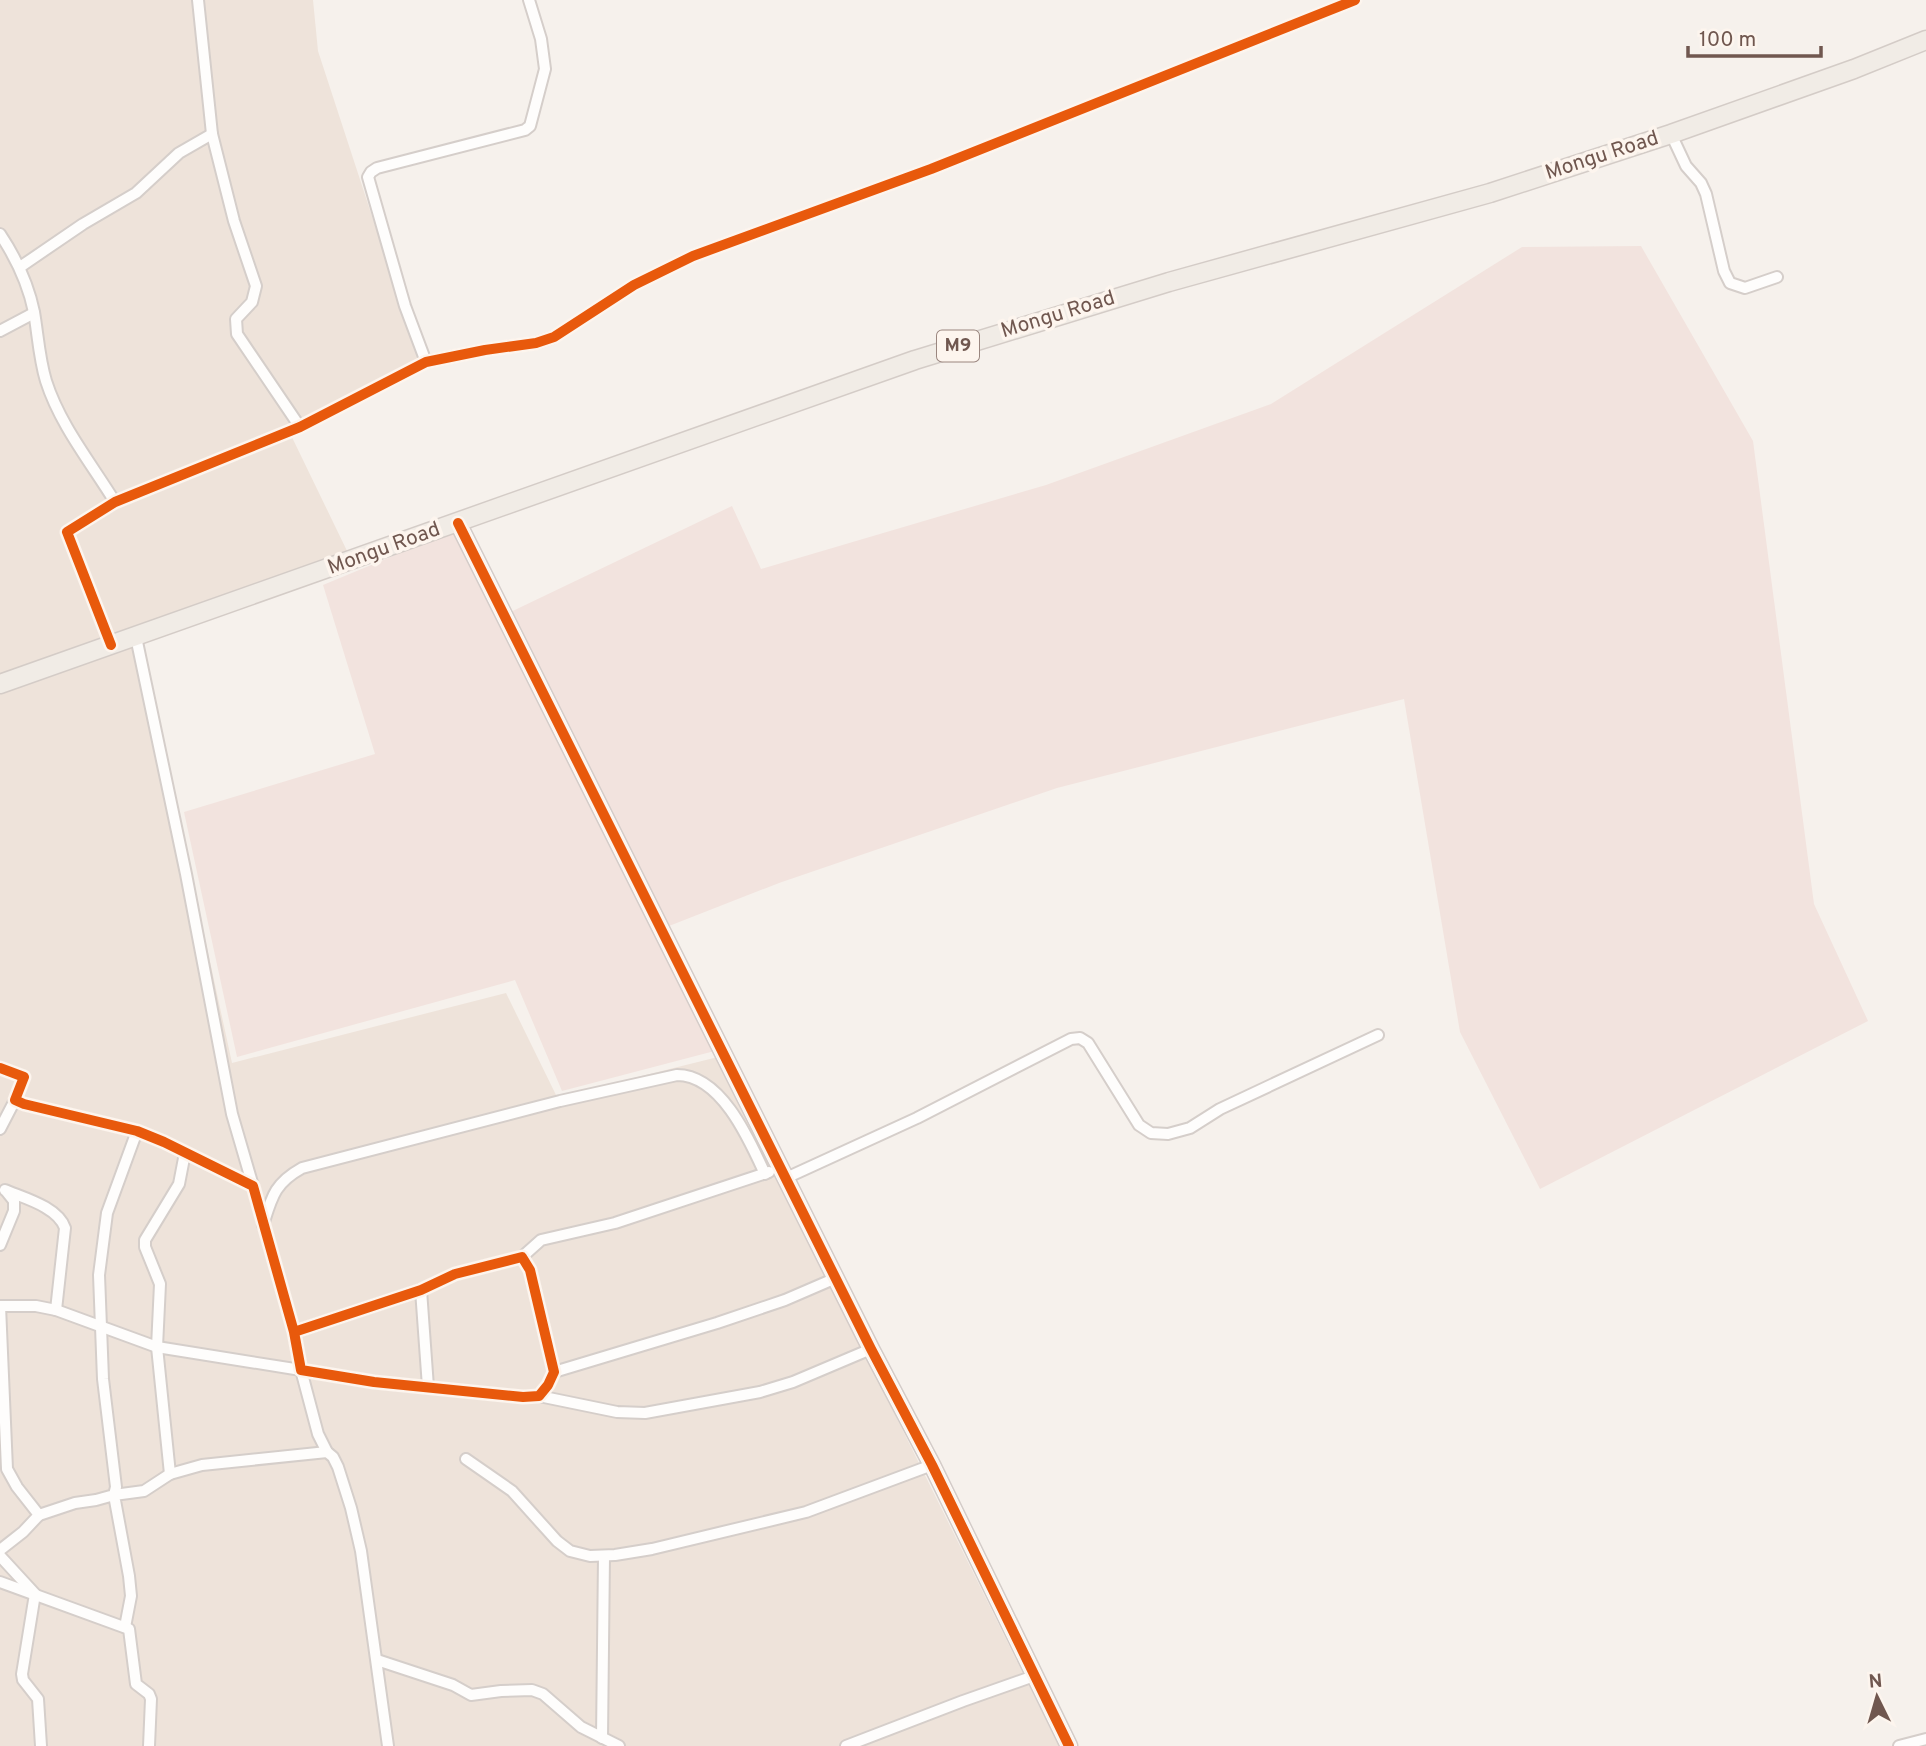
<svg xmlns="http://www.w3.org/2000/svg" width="1926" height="1746" font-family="Overpass,sans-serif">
	<rect width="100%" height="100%" fill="#f6f1ec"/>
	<polygon fill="#eee3da" points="0,0 313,0 318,51 419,360 288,429 349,555 127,632 173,791 232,1063 506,993 557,1097 718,1057 1059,1746 0,1746"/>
	<polygon fill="#f2e3de" points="1641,246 1753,441 1814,904 1868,1021 1540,1189 1460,1032 1404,699 1057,788 779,883 669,926 726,1048 562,1091 515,980 237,1057 184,812 375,754 323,585 453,531 496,619 732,506 761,569 1046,485 1271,404 1522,247"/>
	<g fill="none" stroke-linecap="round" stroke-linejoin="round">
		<defs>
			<g id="street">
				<polyline points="198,0 212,134 234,221 256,286 252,302 236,319 237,334 300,427"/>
				<polyline points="1671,134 1686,166 1701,183 1706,194 1724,271 1730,283 1745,288 1777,277"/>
				<path d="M0,234C16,258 28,283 34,312C38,335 39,358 46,381C60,425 91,463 115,502"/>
				<polyline points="20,267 83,224 136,193 179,153 212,134"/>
				<polyline points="0,331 34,313"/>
				<polyline points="426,362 405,306 368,177 371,172 377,168 525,130 530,126 545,69 541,39 529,0"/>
				<polyline points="136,637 186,874 232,1114 253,1186"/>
				<polyline points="111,645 67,532 115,502 300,427 426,362 485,350 536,343 554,337 634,285 693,256 931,169 1355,0"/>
				<polyline points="0,1068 24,1077 15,1100 24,1104 137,1131 164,1142 253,1186 294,1332 301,1370 374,1382 523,1397 539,1396 548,1385 554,1372 530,1270 522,1257 455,1274 421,1290 294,1332"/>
				<polyline points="0,1129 15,1100"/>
				<polyline points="786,1178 917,1118 1071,1039 1080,1038 1088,1043 1139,1125 1151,1133 1168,1134 1190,1128 1220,1109 1378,1035"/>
				<path d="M5,1190C24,1198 58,1207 65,1228L56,1310"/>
				<path d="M263,1225C272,1196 275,1183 302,1168L560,1101L677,1075C721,1075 749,1139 765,1174"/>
				<polyline points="0,1245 14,1211 14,1201 6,1191"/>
				<polyline points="522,1257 541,1240 615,1223 769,1172"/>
				<polyline points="421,1290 428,1387"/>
				<polyline points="0,1306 36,1306 56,1310 157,1347 301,1370 318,1434 327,1452 333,1457 338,1467 351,1508 361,1551 388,1746"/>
				<polyline points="554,1372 717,1323 785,1300 836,1278"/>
				<polyline points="539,1396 617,1412 645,1413 760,1392 793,1382 871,1349"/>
				<polyline points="466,1459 512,1491 557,1541 570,1551 590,1556 615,1555 652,1549 806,1512 932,1465"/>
				<polyline points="170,1474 157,1347 160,1284 145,1247 145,1240 179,1184 185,1153"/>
				<polyline points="39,1515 75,1503 96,1500 114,1495 116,1487 103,1379 99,1275 107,1213 137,1131"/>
				<polyline points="0,1550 23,1532 39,1515 17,1487 7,1469 0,1306"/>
				<polyline points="0,1556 35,1594 22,1674 23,1680 38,1699 41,1746"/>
				<polyline points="0,1582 129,1629 136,1684 149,1694 151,1699 149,1746"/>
				<polyline points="125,1627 131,1596 129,1576 114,1495 144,1491 170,1474 202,1465 327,1452"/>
				<polyline points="377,1660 453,1685 471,1695 501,1691 532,1690 543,1694 581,1727 619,1746"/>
				<polyline points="602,1738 604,1556"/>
				<polyline points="846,1746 963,1701 1034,1676"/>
				<polyline points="1899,1746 1926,1739"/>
			</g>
			<polyline id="secondary" points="458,523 871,1349 932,1465 1069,1746"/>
			<polyline id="primary" points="0,684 915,360 1169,282 1490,193 1671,134 1854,69 1926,40"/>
		</defs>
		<use href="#street" stroke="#d5ceca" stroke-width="14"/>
		<use href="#secondary" stroke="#d4ccc8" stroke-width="19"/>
		<use href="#primary" stroke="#d4ccc7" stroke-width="21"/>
		<use href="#street" stroke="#fefdfc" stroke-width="10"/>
		<use href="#secondary" stroke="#fefdfc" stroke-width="16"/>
		<use href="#primary" stroke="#f1ece6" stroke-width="18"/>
		<defs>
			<g id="cycleway">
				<polyline points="458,523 871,1349 932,1465 1069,1746"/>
				<polyline points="111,645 67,532 115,502 300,427 426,362 485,350 536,343 554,337 634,285 693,256 931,169 1355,0"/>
				<polyline points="0,1068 24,1077 15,1100 24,1104 137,1131 164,1142 253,1186 294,1332 301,1370 374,1382 523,1397 539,1396 548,1385 554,1372 530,1270 522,1257 455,1274 421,1290 294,1332"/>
			</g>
		</defs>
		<use href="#cycleway" stroke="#fdf5ee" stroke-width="15"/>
		<use href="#cycleway" stroke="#e8590c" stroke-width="10"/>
	</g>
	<g text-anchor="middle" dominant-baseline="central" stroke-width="7" stroke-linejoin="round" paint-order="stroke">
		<rect fill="#fdf5ee" stroke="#9a867f" stroke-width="2" x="937" y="330.5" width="42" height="31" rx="5"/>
		<g font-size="19" font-weight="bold" fill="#70574f">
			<text x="958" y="346">M9</text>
		</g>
		<g font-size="21" fill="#70574f" stroke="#fdf5ee">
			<text transform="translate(1602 156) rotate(-18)">Mongu Road</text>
			<text transform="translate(1058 315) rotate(-17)">Mongu Road</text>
			<text transform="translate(384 549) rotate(-20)">Mongu Road</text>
		</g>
	</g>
	<g transform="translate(1877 1697) rotate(355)" stroke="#fdf5ee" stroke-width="5" paint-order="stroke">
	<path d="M0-5L12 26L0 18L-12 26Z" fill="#70574f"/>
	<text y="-10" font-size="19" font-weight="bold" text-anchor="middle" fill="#70574f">N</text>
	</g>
	<path d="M1688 46v10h133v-10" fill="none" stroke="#70574f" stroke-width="3.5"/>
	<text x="1699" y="46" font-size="21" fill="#70574f" stroke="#fdf5ee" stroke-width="5" paint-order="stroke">100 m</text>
</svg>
